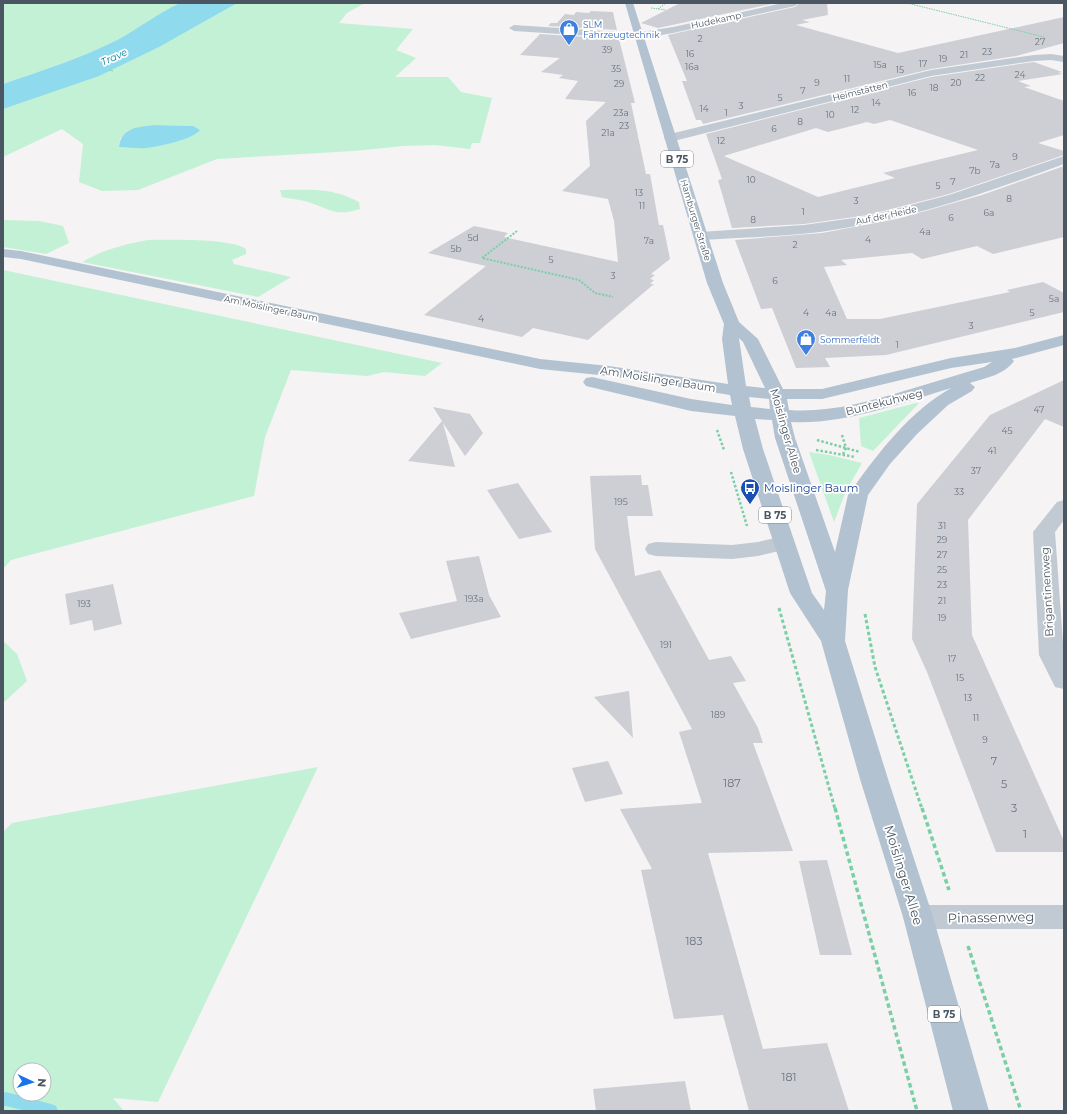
<svg xmlns="http://www.w3.org/2000/svg" width="1067" height="1114" font-family="Montserrat,sans-serif">
	<rect width="100%" height="100%" fill="#f5f3f3"/>
	<g fill="#c3f1d5" fill-rule="evenodd">
		<path d="M3,3H180C158,13 139,29 117,40C81,58 41,71 3,84Z"/>
		<path d="M237,3H365L347,13L339,23L413,29L396,50L416,58L395,77H448L461,92L492,98L480,143H472L470,149L435,145L403,146L354,151L217,159L138,190L102,191L79,182L83,144L62,129L3,157V109L31,98ZM155,125L193,126L187,138L146,148L119,147L120,139L127,131Z"/>
		<path d="M280,190C310,190 331,187 359,202L360,209C338,216 333,211 314,204C304,200 292,199 282,197Z"/>
		<polygon points="3,220 39,221 63,226 69,243 46,254 3,247"/>
		<path d="M148,240C170,240 229,238 246,249V254L232,260L234,264L291,277L258,297L82,262C103,250 125,244 148,240Z"/>
		<polygon points="3,270 442,363 425,376 384,372 367,376 291,370 265,437 254,496 11,560 3,569"/>
		<polygon points="916,403 919,403 873,451 861,446 859,418"/>
		<polygon points="809,452 829,455 862,463 846,491 834,522"/>
		<polygon points="3,641 17,654 27,681 3,703"/>
		<path d="M318,767L158,1102L113,1098L124,1111H3V832L12,823ZM20,1070H44V1094H20Z"/>
	</g>
	<g fill="#90daee">
		<path d="M180,3H237L159,47L99,76L3,109V84C41,71 81,58 117,40C138,29 158,13 180,3Z"/>
		<path d="M155,125L193,126L200,130C192,140 160,146 147,148C138,149 128,147 119,147C121,127 139,127 155,125Z"/>
	</g>
	<g fill="none" stroke-linecap="round" stroke-linejoin="round">
		<polygon fill="#90daee" fill-rule="evenodd" points="6,1092 51,1104 56,1106 58,1111 26,1111 6,1106 3,1107 3,1093"/>
	</g>
	<g fill="#cdcfd5" fill-rule="evenodd">
		<polygon points="680,3 776,3 658,28 641,23"/>
		<polygon points="800,3 827,3 828,15 802,20 810,22 796,25 898,53 1064,17 1064,43 1016,56 931,69 703,124 701,120 696,120 682,81 687,81 668,35 795,7"/>
		<polygon points="591,11 613,12 617,30 548,26 551,23 557,23 565,14 574,15 576,12 589,13"/>
		<polygon points="540,34 619,39 635,103 631,103 646,174 650,174 659,225 663,225 670,259 651,274 655,275 650,279 654,280 650,284 654,284 588,340 533,328 522,337 424,315 486,266 428,253 474,226 508,233 504,237 618,262 614,221 608,199 562,191 590,166 586,121 606,102 565,99 578,81 559,78 563,75 541,72 560,58 520,55"/>
		<path d="M1034,62L1062,72L1058,73L1063,74L1018,81L1031,86L1024,87L1064,101V135L1038,143L1064,151V155L949,194L868,215L804,224L732,228L718,180L722,179L706,134L931,77ZM890,120L978,150L883,173L895,178L818,197L724,156L816,128L828,132L867,122L874,124Z"/>
		<polygon points="1064,166 1064,237 993,254 977,246 922,259 912,253 841,260 847,265 824,267 847,319 880,319 1010,292 1007,290 1043,282 1064,293 1064,312 886,355 825,358 830,367 796,368 772,308 761,309 735,240 822,233 897,219 982,195"/>
		<polygon points="1064,380 1064,427 1045,419 968,520 972,635 1064,841 1064,852 996,852 927,672 912,639 917,504 990,415"/>
		<polygon points="433,407 470,414 483,433 465,456 443,423 455,467 408,461 442,421"/>
		<polygon points="641,475 642,485 648,485 653,516 627,516 635,576 660,570 709,660 731,656 746,681 733,683 758,728 763,743 753,743 793,851 708,853 763,1049 827,1043 849,1111 749,1111 723,1015 674,1019 641,870 652,869 620,809 702,803 679,732 692,729 595,549 590,476"/>
		<polygon points="518,483 539,514 552,532 519,539 487,490"/>
		<polygon points="479,556 489,595 501,617 411,639 399,613 457,601 446,561"/>
		<polygon points="113,584 122,624 94,631 92,620 70,625 65,594"/>
		<polygon points="629,691 633,738 594,697"/>
		<polygon points="608,761 623,794 585,802 572,768"/>
		<polygon points="827,860 852,955 820,955 799,861"/>
		<polygon points="685,1081 691,1111 596,1111 593,1089"/>
	</g>
	<g fill="none" stroke-linecap="round" stroke-linejoin="round">
		<g stroke="#7ad0a6" stroke-width="1" stroke-dasharray="1.5 1" stroke-linecap="butt">
			<polyline points="907,3 1044,37"/>
			<polyline points="651,8 666,10"/>
			<polyline points="658,9 666,3"/>
			<polyline points="109,70 113,71"/>
		</g>
		<polyline stroke="#7ad0a6" stroke-width="2" stroke-dasharray="2 1.5" stroke-linecap="butt" points="517,231 482,258 579,280 595,293 613,297"/>
		<g stroke="#7ad0a6" stroke-width="2.5" stroke-dasharray="2.5 2" stroke-linecap="butt">
			<polyline points="717,430 724,450"/>
			<polyline points="842,435 846,448 843,454"/>
			<polyline points="817,440 860,452"/>
			<polyline points="816,450 855,457"/>
			<polyline points="731,472 747,526"/>
		</g>
		<g stroke="#7ad0a6" stroke-width="3" stroke-dasharray="3.5 2.5" stroke-linecap="butt">
			<polyline points="779,608 835,809"/>
			<polyline points="865,614 875,667 922,809"/>
		</g>
		<g stroke="#7ad0a6" stroke-width="3.5" stroke-dasharray="4.5 3" stroke-linecap="butt">
			<polyline points="835,808 917,1111"/>
			<polyline points="922,808 949,890"/>
			<polyline points="968,946 1021,1111"/>
		</g>
		<g fill="#c1cad2" fill-rule="evenodd">
			<polygon points="783,3 799,3 795,6 673,33 638,39 514,31 509,28 514,25 635,33 673,27"/>
			<polygon points="1051,54 1064,56 1064,62 1051,60 1034,61 931,76 670,142 666,141 664,138 666,135 931,70 1034,55"/>
			<path d="M1064,156V164C991,191 917,217 839,229C793,237 746,237 700,240L695,239L693,236L695,233L700,232L804,225L868,216L949,195Z"/>
			<polygon points="1064,500 1064,520 1055,532 1064,657 1064,689 1055,687 1039,655 1033,532 1057,502"/>
			<polygon points="784,536 792,538 795,543 792,548 758,556 732,559 656,556 648,554 645,549 648,544 656,542 732,545 758,542"/>
			<polygon points="918,905 1064,905 1064,929 918,929 907,926 903,917 907,908"/>
		</g>
		<path fill="#b3c2d1" fill-rule="evenodd" d="M625,3H633L723,283L739,322L758,339L783,389H822L951,358L1015,348L1064,335V345L1012,359L1014,361C1004,375 985,378 970,383L975,387L972,391L948,405L917,434L890,464L868,495L848,590L845,641L888,779L933,917L989,1111H953L903,917L860,779L821,641L790,593L743,449L735,416L691,411L586,386L583,382L586,378L592,377L691,399L732,405L730,395L609,376L540,369L21,259L3,257V249L21,251L540,359L609,366L728,384L722,339L724,324L707,283ZM739,338L743,342L765,388L746,386ZM992,362L984,367C957,375 931,383 904,391C867,402 828,413 789,410L787,399H822L951,368ZM951,388C909,412 879,452 851,491L848,495L835,552L795,438L791,422C842,425 902,403 951,388ZM749,397L769,399L770,409L751,407ZM755,419L772,420L775,438L826,591L824,610L812,593L763,449Z"/>
	</g>
	<defs>
		<symbol id="shop-pin" viewBox="-11 -11 22 30"><path d="M0 17L-7.5 6A9.5 9.5 0 1 1 7.5 6Z" fill="#3f7fe0" stroke="#fff"/><path d="M-5-2.5h2.3a2.7 3.5 0 0 1 5.4 0H5L5.5 6h-11ZM-1.5-2.5h3a1.5 2.3 0 0 0-3 0Z" fill="#fff"/></symbol>
		<symbol id="bus-pin" viewBox="-11 -11 22 30"><path d="M0 17L-7.5 6A9.5 9.5 0 1 1 7.5 6Z" fill="#1a4fb4" stroke="#fff"/><path d="M-5-6H5V4H4V6H2V4H-2V6H-4V4H-5ZM-3.5-4V0h7V-4ZM-3.5 1.2v1.5H-2V1.2ZM2 1.2v1.5H3.5V1.2Z" fill="#fff"/></symbol>
	</defs>
	<g fill-rule="evenodd">
		<use href="#shop-pin" x="558" y="18" width="22" height="30"/>
		<use href="#shop-pin" x="795" y="328" width="22" height="30"/>
		<use href="#bus-pin" x="739" y="477" width="22" height="30"/>
	</g>
	<g text-anchor="middle" dominant-baseline="central" stroke-width="3.5" stroke-linejoin="round" paint-order="stroke">
		<g font-size="9" fill="#4a5661" stroke="#fff">
			<text transform="translate(716 20) rotate(-12)">Hudekamp</text>
			<text transform="translate(860 91) rotate(-14)">Heimstätten</text>
			<text transform="translate(886 215) rotate(-12)">Auf der Heide</text>
			<text transform="translate(696 220) rotate(73)">Hamburger Straße</text>
			<text transform="translate(271 308) rotate(12)">Am Moislinger Baum</text>
		</g>
		<g font-size="9" fill="#366cbe" stroke="#fff" text-anchor="start">
			<text x="583" y="24">SLM<tspan x="583" dy="10">Fahrzeugtechnik</tspan></text>
			<text x="820" y="339">Sommerfeldt</text>
		</g>
		<g font-size="9" fill="#6b747e">
			<text x="700" y="38">2</text>
			<text x="1040" y="41">27</text>
			<text x="607" y="49">39</text>
			<text x="987" y="51">23</text>
			<text x="690" y="53">16</text>
			<text x="964" y="54">21</text>
			<text x="943" y="58">19</text>
			<text x="923" y="63">17</text>
			<text x="880" y="64">15a</text>
			<text x="692" y="66">16a</text>
			<text x="616" y="68">35</text>
			<text x="900" y="69">15</text>
			<text x="1020" y="74">24</text>
			<text x="980" y="77">22</text>
			<text x="847" y="78">11</text>
			<text x="817" y="82">9</text>
			<text x="956" y="82">20</text>
			<text x="619" y="83">29</text>
			<text x="934" y="87">18</text>
			<text x="803" y="90">7</text>
			<text x="912" y="92">16</text>
			<text x="780" y="97">5</text>
			<text x="876" y="102">14</text>
			<text x="741" y="105">3</text>
			<text x="704" y="108">14</text>
			<text x="855" y="109">12</text>
			<text x="621" y="112">23a</text>
			<text x="726" y="112">1</text>
			<text x="830" y="114">10</text>
			<text x="800" y="121">8</text>
			<text x="624" y="125">23</text>
			<text x="774" y="128">6</text>
			<text x="608" y="132">21a</text>
			<text x="721" y="140">12</text>
			<text x="1015" y="156">9</text>
			<text x="995" y="164">7a</text>
			<text x="975" y="170">7b</text>
			<text x="751" y="179">10</text>
			<text x="953" y="181">7</text>
			<text x="938" y="185">5</text>
			<text x="639" y="192">13</text>
			<text x="1009" y="198">8</text>
			<text x="856" y="200">3</text>
			<text x="642" y="205">11</text>
			<text x="803" y="211">1</text>
			<text x="989" y="212">6a</text>
			<text x="951" y="217">6</text>
			<text x="753" y="219">8</text>
			<text x="925" y="231">4a</text>
			<text x="473" y="237">5d</text>
			<text x="868" y="239">4</text>
			<text x="649" y="240">7a</text>
			<text x="795" y="244">2</text>
			<text x="456" y="248">5b</text>
			<text x="551" y="259">5</text>
			<text x="613" y="275">3</text>
			<text x="775" y="280">6</text>
			<text x="1054" y="298">5a</text>
			<text x="806" y="312">4</text>
			<text x="831" y="312">4a</text>
			<text x="1032" y="312">5</text>
			<text x="481" y="318">4</text>
			<text x="971" y="325">3</text>
			<text x="897" y="344">1</text>
			<text x="1039" y="409">47</text>
			<text x="1007" y="430">45</text>
			<text x="992" y="450">41</text>
			<text x="976" y="470">37</text>
			<text x="959" y="491">33</text>
			<text x="621" y="501">195</text>
			<text x="942" y="525">31</text>
			<text x="942" y="539">29</text>
			<text x="942" y="554">27</text>
			<text x="942" y="569">25</text>
			<text x="942" y="584">23</text>
			<text x="474" y="598">193a</text>
			<text x="942" y="600">21</text>
			<text x="84" y="603">193</text>
			<text x="942" y="617">19</text>
			<text x="666" y="644">191</text>
			<text x="952" y="658">17</text>
			<text x="960" y="677">15</text>
			<text x="968" y="697">13</text>
			<text x="718" y="714">189</text>
			<text x="976" y="717">11</text>
			<text x="985" y="739">9</text>
		</g>
		<g font-size="10" font-style="italic" fill="#0c7c9b" stroke="#fff">
			<text transform="translate(114 57) rotate(-24)">Trave</text>
		</g>
		<g fill="#fff" stroke="#808990" stroke-width="1">
			<rect x="661" y="151" width="32" height="16" rx="3"/>
			<rect x="759" y="507" width="32" height="16" rx="3"/>
			<rect x="928" y="1006" width="32" height="16" rx="3"/>
		</g>
		<g font-size="10" font-weight="bold" fill="#4a5661">
			<text x="677" y="159">B 75</text>
			<text x="775" y="515">B 75</text>
			<text x="944" y="1014">B 75</text>
		</g>
		<g font-size="11" fill="#4a5661" stroke="#fff">
			<text transform="translate(658 379) rotate(9)">Am Moislinger Baum</text>
			<text transform="translate(884 402) rotate(-14)">Buntekuhweg</text>
			<text transform="translate(786 431) rotate(74)">Moislinger Allee</text>
			<text transform="translate(1047 592) rotate(-93)">Brigantinenweg</text>
		</g>
		<g font-size="11" fill="#164399" stroke="#fff" text-anchor="start">
			<text x="764" y="488">Moislinger Baum</text>
		</g>
		<g font-size="11" fill="#6b747e">
			<text x="994" y="761">7</text>
			<text x="732" y="783">187</text>
			<text x="1004" y="784">5</text>
			<text x="1014" y="808">3</text>
			<text x="1025" y="834">1</text>
			<text x="694" y="941">183</text>
			<text x="789" y="1077">181</text>
		</g>
		<g font-size="13" fill="#4a5661" stroke="#fff">
			<text transform="translate(904 875) rotate(73)">Moislinger Allee</text>
			<text transform="translate(991 917) rotate(-1)">Pinassenweg</text>
		</g>
	</g>
	<rect width="1067" height="1114" fill="none" stroke="#4a5661" stroke-width="8"/>
	<g transform="translate(32 1082) rotate(94)"><circle r="19" fill="#ffffff" stroke="#b7bbc0"/>
	<path d="M0-3L7 15L0 10L-7 15Z" fill="#1a73e8"/>
	<text y="-6" font-size="11" font-weight="bold" text-anchor="middle" fill="#4a5661">N</text>
	</g>
</svg>
